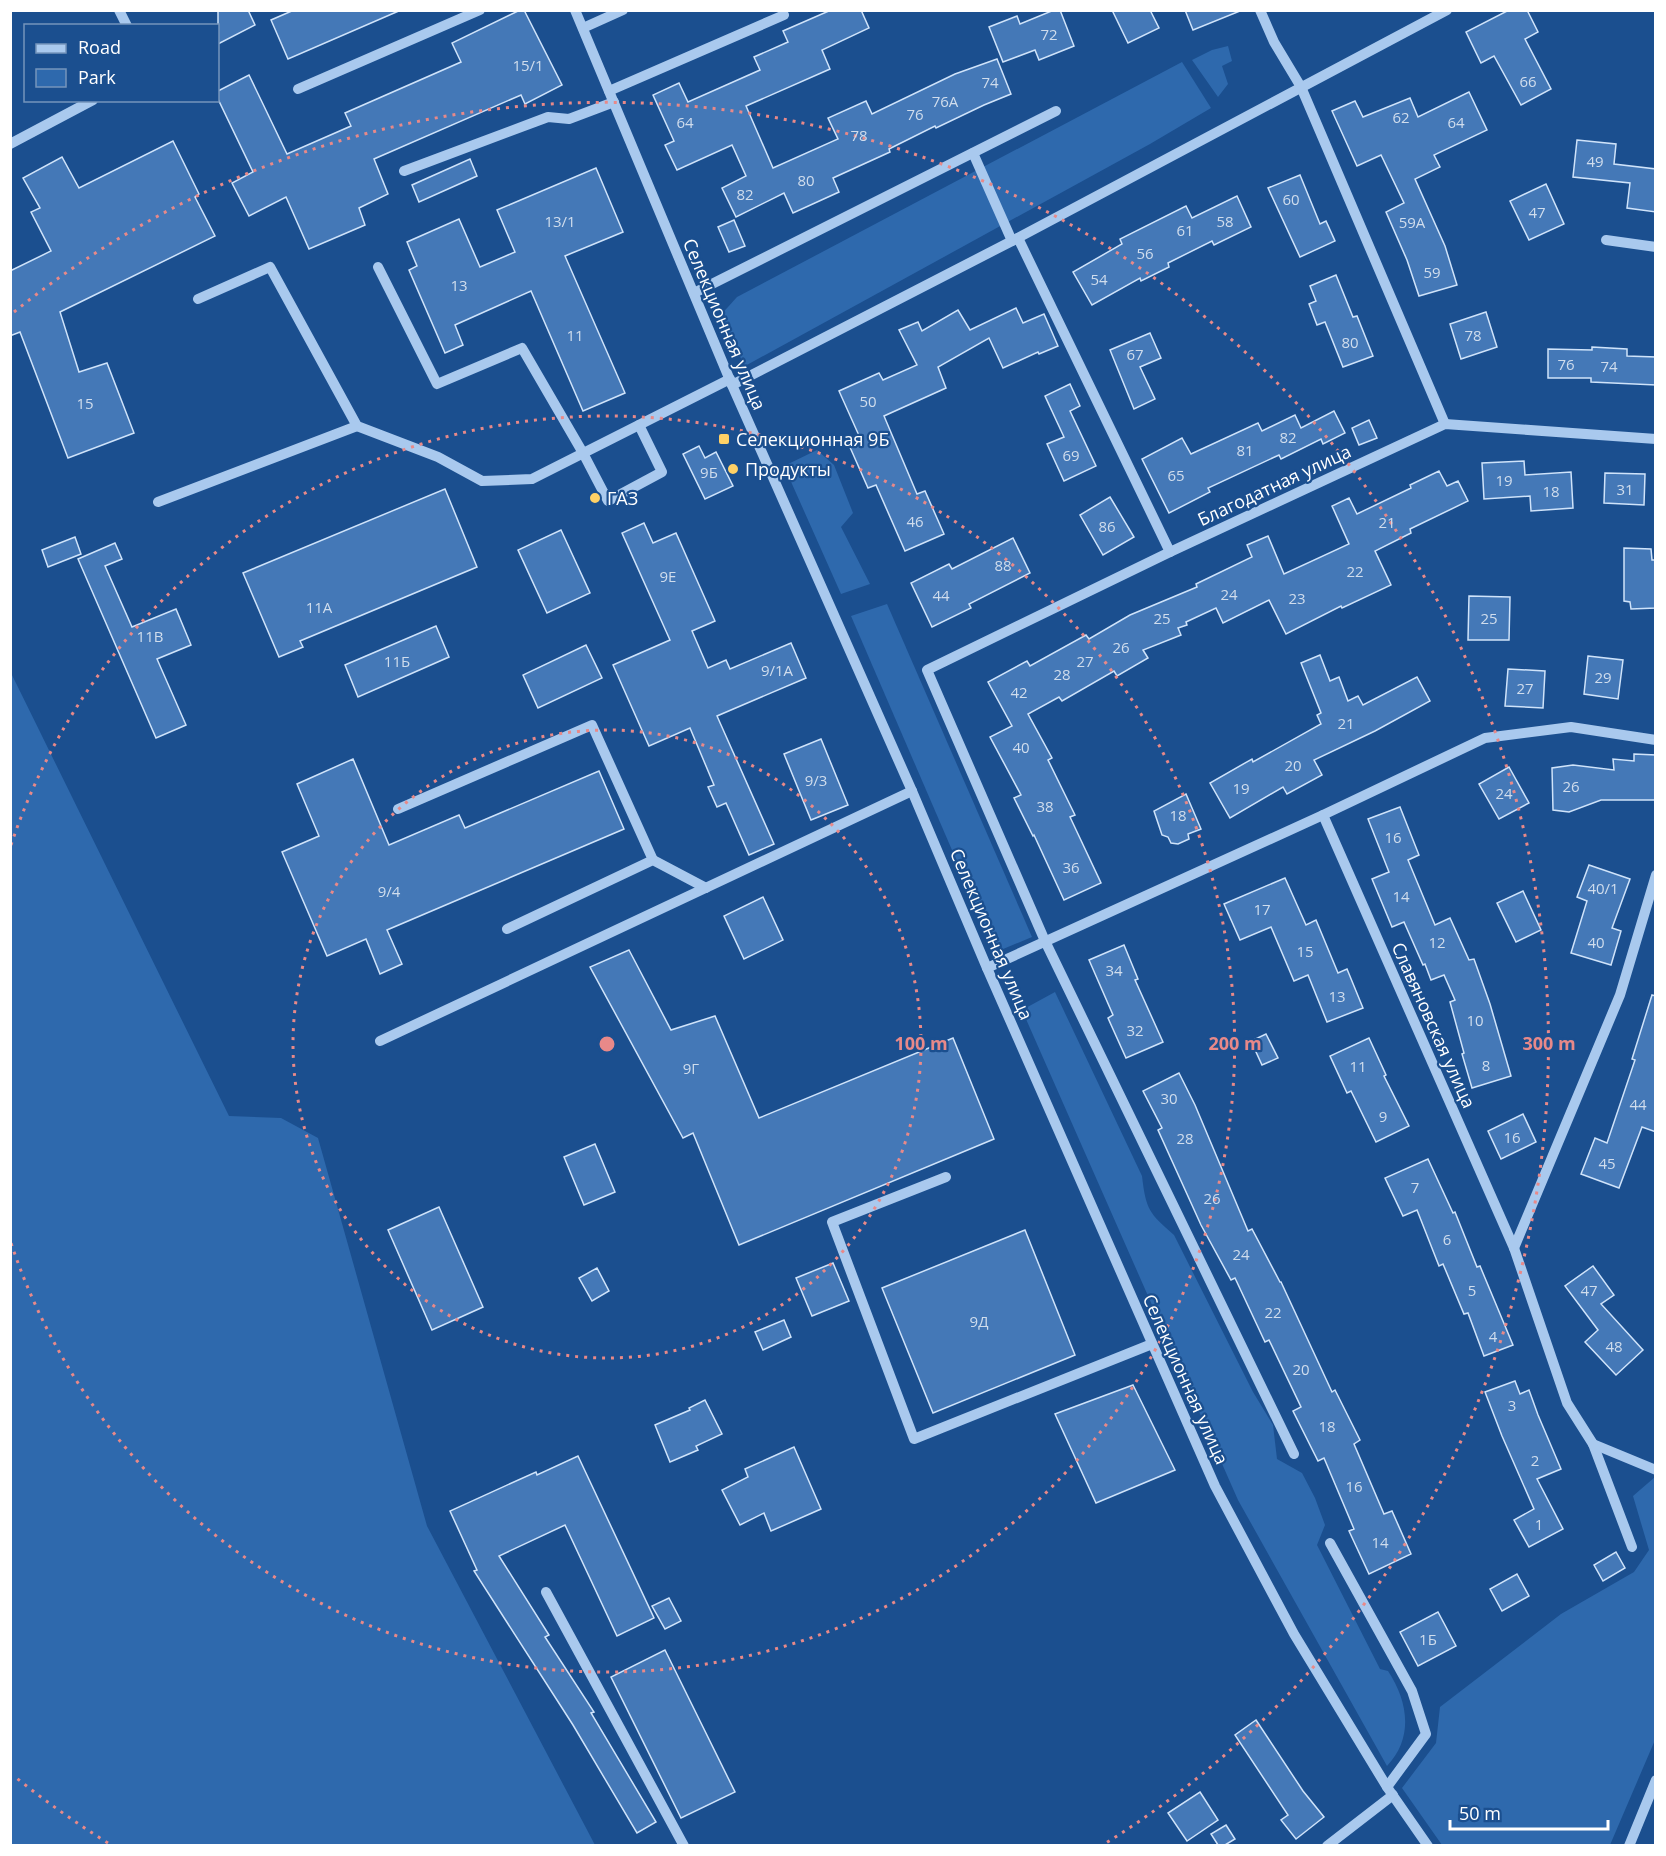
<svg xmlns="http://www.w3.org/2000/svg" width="1666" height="1856" font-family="'Open Sans',sans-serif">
	<rect width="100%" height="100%" fill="#1b4f8f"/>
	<g fill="#2e69ad">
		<polygon points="1228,46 1232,61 1222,66 1228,84 1218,97 1192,60 1212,50"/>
		<polygon points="1182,62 1211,108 1150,144 745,366 719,317 737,297"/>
		<polygon points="817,450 834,465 853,513 841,527 870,584 841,594 784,466"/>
		<polygon points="887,604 1032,937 996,952 851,616"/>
		<polygon points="11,673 229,1116 281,1118 318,1138 427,1526 595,1845 11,1845"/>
		<path d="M1055,992L1142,1176C1146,1210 1149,1213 1174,1235L1253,1392L1273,1425L1277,1459L1302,1473L1315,1498L1325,1525L1317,1545L1380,1669L1388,1671C1408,1701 1414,1738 1387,1766L1238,1500L1022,1010Z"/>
		<polygon points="1655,1477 1655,1740 1610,1845 1442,1845 1402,1788 1436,1743 1440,1707 1561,1614 1634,1572 1649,1550 1633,1496"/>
	</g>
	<g fill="#4478b7" stroke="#cfe3fa" stroke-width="1.5">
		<polygon points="218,10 248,10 255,25 218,44"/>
		<polygon points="294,10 401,10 288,59 271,20"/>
		<polygon points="520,10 524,10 562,85 525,104 521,95 374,159 388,194 359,208 365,225 309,249 286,197 249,216 232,183 253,172 218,99 218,91 249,75 287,154 351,126 345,113 461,62 452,43"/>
		<polygon points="831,10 861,10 869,28 822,50 830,69 746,106 773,168 838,139 828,118 866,101 872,114 955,74 997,59 1011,94 984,105 936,128 935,126 889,149 890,152 833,178 839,192 793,213 784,193 736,217 722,188 746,176 732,145 677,170 665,145 674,141 653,95 679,83 688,102 760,70 754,57 788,42 783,31"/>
		<polygon points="1054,10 1060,10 1074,46 1039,60 1035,50 1003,62 989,27 1017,16 1020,24"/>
		<polygon points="1112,10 1150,10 1159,28 1128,43"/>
		<polygon points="1185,10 1240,10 1240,11 1193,30"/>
		<polygon points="1509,10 1527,10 1538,32 1525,39 1551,89 1521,105 1494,56 1481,63 1466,32"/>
		<polygon points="1469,92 1487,130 1434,155 1440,167 1415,179 1445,246 1457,285 1419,296 1407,260 1386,212 1404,203 1381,155 1357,166 1332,111 1355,101 1363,117 1410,98 1418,117"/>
		<polygon points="1577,140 1616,144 1614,164 1656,169 1656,212 1627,208 1630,183 1573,177"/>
		<polygon points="173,141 199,194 195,197 215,236 60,312 79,372 107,363 134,433 68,458 20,332 10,336 10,271 51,251 31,212 40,208 23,178 62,157 79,188"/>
		<polygon points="470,159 477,176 419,202 412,185"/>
		<polygon points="596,168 623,232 565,256 625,393 583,411 531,291 455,325 463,345 445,353 409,270 417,266 407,242 459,219 480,267 515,252 497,210"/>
		<polygon points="1300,175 1320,224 1326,221 1335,241 1300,257 1268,188"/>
		<polygon points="1546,184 1564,224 1529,240 1510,201"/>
		<polygon points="1237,196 1251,227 1214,245 1212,241 1168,263 1169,267 1141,281 1140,278 1092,305 1073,272 1122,244 1120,239 1186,206 1192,218"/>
		<polygon points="734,220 745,246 729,252 718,227"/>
		<polygon points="1336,275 1353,317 1357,316 1373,356 1343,367 1325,322 1317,325 1309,304 1316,301 1310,286"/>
		<polygon points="1016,308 1023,323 1044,314 1058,346 1039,354 1038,352 1003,368 989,338 938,367 946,388 884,416 917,494 925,491 944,534 905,551 876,485 868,488 849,445 861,440 839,391 879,373 883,380 917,365 899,330 918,322 922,331 958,310 970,330"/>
		<polygon points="1486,312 1497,347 1461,359 1450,324"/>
		<polygon points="1150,333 1161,358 1140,367 1155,399 1134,409 1110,350"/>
		<polygon points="1592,347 1627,349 1627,356 1656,357 1656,385 1591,382 1591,378 1548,378 1548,349 1592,350"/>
		<polygon points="1070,384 1080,406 1070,411 1096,466 1064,481 1047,444 1064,437 1045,396"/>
		<polygon points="1334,411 1345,433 1323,444 1321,439 1281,459 1279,455 1208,488 1210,492 1169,513 1142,459 1182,438 1191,454 1258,423 1262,431 1295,415 1301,428"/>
		<polygon points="1369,420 1377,438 1359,445 1352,428"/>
		<polygon points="699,446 705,458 716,452 733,486 705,499 683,454"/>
		<polygon points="1524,461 1525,475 1571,472 1573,508 1531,511 1530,496 1484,499 1482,463"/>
		<polygon points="1439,471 1447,486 1458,481 1468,501 1410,529 1411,533 1375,551 1391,585 1342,608 1341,606 1286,634 1269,600 1223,623 1216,608 1186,622 1187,625 1178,628 1181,635 1143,650 1148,658 1117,676 1114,671 1062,701 1059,697 1028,714 1052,758 1048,760 1075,815 1070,817 1101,883 1064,900 1034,835 1033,836 1014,798 1021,795 990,737 1012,726 988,682 1027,661 1030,666 1086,635 1089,639 1130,615 1197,587 1196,584 1252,557 1247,545 1268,536 1284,574 1349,544 1332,506 1349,498 1357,514 1411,488 1410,485"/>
		<polygon points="1605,473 1645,474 1644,505 1604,503"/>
		<polygon points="445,489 477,567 300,641 303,647 279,657 243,573"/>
		<polygon points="1110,497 1134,537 1103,555 1080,515"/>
		<polygon points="644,523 653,543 676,533 715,621 692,631 708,668 726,660 730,669 791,643 806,678 717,716 774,844 749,855 726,803 717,807 708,787 714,785 690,728 649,746 613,665 670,640 622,533"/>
		<polygon points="561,530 590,593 547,613 518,550"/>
		<polygon points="75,537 81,554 48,567 42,550"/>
		<polygon points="1013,538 1030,573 969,604 971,608 932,627 911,583 949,564 952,569"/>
		<polygon points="115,543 122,559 105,566 132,627 176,609 191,645 157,659 186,725 156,738 78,559"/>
		<polygon points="1624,548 1651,549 1652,560 1656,560 1656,608 1631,609 1630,602 1624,601"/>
		<polygon points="1469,596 1510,597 1509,640 1468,640"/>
		<polygon points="436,626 449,657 358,697 345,665"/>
		<polygon points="586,645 602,678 538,708 523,675"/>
		<polygon points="1320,655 1330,681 1339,677 1348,701 1358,696 1363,705 1417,677 1430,701 1375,731 1314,760 1322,775 1287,794 1283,787 1230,818 1210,783 1252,759 1253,762 1321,724 1317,715 1321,713 1301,663"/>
		<polygon points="1588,656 1623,660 1618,699 1584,694"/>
		<polygon points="1508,669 1545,671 1543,708 1505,706"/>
		<polygon points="821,739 848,805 811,820 784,754"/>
		<polygon points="1634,754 1656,755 1656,800 1601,800 1569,812 1553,810 1552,768 1573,765 1614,770 1613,759 1634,761"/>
		<polygon points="353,759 389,845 459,815 465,828 599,771 624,829 387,930 402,964 380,974 366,939 327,956 282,852 319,836 297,784"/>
		<polygon points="1509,767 1529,803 1499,819 1479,784"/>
		<polygon points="1186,794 1201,829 1188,834 1189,839 1178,844 1171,843 1168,837 1162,835 1154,811"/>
		<polygon points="1400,807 1419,855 1408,860 1435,925 1450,918 1469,960 1474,959 1490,1004 1511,1076 1472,1088 1462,1054 1464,1053 1450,1002 1455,1000 1444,975 1431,980 1425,964 1423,965 1404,922 1392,927 1372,879 1389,872 1368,819"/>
		<polygon points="1589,865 1630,879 1612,928 1621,931 1611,965 1571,953 1587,901 1577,897"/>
		<polygon points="1285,878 1306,925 1316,920 1338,973 1347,969 1363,1008 1327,1022 1308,975 1294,981 1271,927 1240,940 1224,904"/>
		<polygon points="1523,891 1541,930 1516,942 1497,903"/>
		<polygon points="763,897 783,940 744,959 724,916"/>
		<polygon points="1124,945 1138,979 1135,980 1163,1042 1126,1058 1108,1018 1113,1015 1089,960"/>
		<polygon points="629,950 671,1030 715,1016 759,1118 953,1038 994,1139 739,1245 693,1133 683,1138 590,967"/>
		<polygon points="1652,995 1656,996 1656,1132 1642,1127 1619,1188 1581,1174 1595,1138 1607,1143 1635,1060 1632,1059"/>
		<polygon points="1266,1034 1278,1058 1262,1065 1251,1041"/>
		<polygon points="1369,1038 1386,1075 1384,1076 1409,1126 1376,1142 1351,1091 1347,1093 1330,1056"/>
		<polygon points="1179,1073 1195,1105 1248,1231 1252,1229 1280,1282 1281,1282 1332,1392 1335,1390 1360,1440 1354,1444 1384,1514 1392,1511 1411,1554 1369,1574 1349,1531 1354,1529 1324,1458 1318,1461 1293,1411 1301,1407 1269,1340 1265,1342 1235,1278 1231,1280 1201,1225 1158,1130 1162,1128 1143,1091"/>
		<polygon points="1523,1114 1536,1142 1501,1159 1488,1131"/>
		<polygon points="595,1144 615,1192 584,1205 564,1157"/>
		<polygon points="1428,1159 1453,1213 1455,1212 1477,1267 1480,1266 1513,1345 1484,1356 1468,1313 1464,1314 1443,1264 1439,1266 1417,1210 1403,1216 1385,1178"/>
		<polygon points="439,1207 483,1307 432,1330 388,1230"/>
		<polygon points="1025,1230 1075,1355 933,1413 882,1288"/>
		<polygon points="833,1263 849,1301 812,1316 796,1278"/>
		<polygon points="1593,1266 1614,1295 1601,1304 1643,1350 1616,1375 1585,1342 1598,1330 1565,1286"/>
		<polygon points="597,1268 609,1291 592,1301 579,1278"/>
		<polygon points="784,1320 791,1337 763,1350 755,1332"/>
		<polygon points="1515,1381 1520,1394 1529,1390 1538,1415 1561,1469 1537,1479 1563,1529 1529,1547 1514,1520 1534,1509 1502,1436 1485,1392"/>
		<polygon points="1133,1385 1175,1470 1096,1503 1055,1414"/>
		<polygon points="705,1400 722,1434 696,1446 698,1450 670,1462 655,1425 690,1410 689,1408"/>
		<polygon points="794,1447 821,1509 771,1531 764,1513 740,1525 722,1490 748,1477 745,1469"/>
		<polygon points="578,1456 654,1618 617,1636 565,1525 499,1556 549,1635 545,1637 594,1712 591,1713 656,1822 637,1833 573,1725 474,1571 477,1570 450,1511 536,1472 537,1475"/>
		<polygon points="1616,1552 1625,1568 1603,1581 1594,1565"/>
		<polygon points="1517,1574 1529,1596 1502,1611 1490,1589"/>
		<polygon points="669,1598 681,1621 665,1629 652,1606"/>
		<polygon points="1438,1612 1456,1646 1418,1666 1400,1632"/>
		<polygon points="665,1650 735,1792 681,1818 611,1677"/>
		<polygon points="1256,1720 1303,1791 1324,1817 1296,1839 1281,1820 1288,1815 1235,1735"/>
		<polygon points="1200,1792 1218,1820 1187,1841 1168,1813"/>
		<polygon points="1226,1825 1235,1839 1225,1845 1218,1845 1211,1834"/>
	</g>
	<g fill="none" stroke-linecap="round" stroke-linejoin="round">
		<g stroke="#a9c9ee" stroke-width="10">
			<polyline points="119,10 127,26"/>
			<polyline points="575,10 732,385 912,791 987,968 1215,1486 1294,1634 1387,1787 1428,1846"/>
			<polyline points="1260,10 1274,42 1301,87 1445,424"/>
			<polyline points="583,28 623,10"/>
			<polyline points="298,89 480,10"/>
			<polyline points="609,91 784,15"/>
			<polyline points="10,144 93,100"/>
			<polyline points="973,153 1012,241"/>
			<polyline points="404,171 548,117 569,119 614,102"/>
			<polyline points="1018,238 1170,552"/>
			<polyline points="1606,240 1656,247"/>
			<polyline points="378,267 437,384 522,348 583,453 608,501 662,472 639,425"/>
			<polyline points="694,293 1056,111"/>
			<polyline points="198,299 270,267 357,426 438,457 482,481 532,479 730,379"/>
			<polyline points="732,385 1012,241 1447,10"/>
			<polyline points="158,502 357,426"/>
			<polyline points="398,809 592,725 653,860"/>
			<polyline points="1323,815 1514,1248 1567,1403 1593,1444 1656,1470"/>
			<polyline points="507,929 653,860 706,888"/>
			<polyline points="987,968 1323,815 1485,738 1571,727 1656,740"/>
			<polyline points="380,1041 912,791"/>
			<polyline points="946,1177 832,1222 914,1439 1152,1344"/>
			<polyline points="1514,1248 1620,995 1656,875"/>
			<polyline points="1593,1444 1632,1547"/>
			<polyline points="1294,1454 1045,941 927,670 1170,552 1445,424 1656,439"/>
			<polyline points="1330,1543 1412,1691 1426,1734 1387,1787"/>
			<polyline points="546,1592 684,1846"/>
			<polyline points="1327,1846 1393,1795"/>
			<polyline points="1629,1846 1656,1780"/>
		</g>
	</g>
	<g fill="none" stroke="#e88989" stroke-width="3" stroke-dasharray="3 6">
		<circle cx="607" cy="1044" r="314"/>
		<path d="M11 845A628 628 0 1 1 11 1243"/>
		<path d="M108 1843A942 942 0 0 1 14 1776M14 312A942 942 0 1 1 1106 1843"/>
	</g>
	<g fill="#ffd166" stroke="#1b4f8f" stroke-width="2">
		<rect x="718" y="433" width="12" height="12" rx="3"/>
		<circle cx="733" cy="469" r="6"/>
		<circle cx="595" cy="498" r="6"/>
	</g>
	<g text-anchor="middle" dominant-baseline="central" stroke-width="4.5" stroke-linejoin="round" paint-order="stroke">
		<g font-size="15" fill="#d0dded">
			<text x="1049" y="34">72</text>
			<text x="528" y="65">15/1</text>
			<text x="1528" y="81">66</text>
			<text x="990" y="82">74</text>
			<text x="945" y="101">76А</text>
			<text x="915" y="114">76</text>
			<text x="1401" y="117">62</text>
			<text x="685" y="122">64</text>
			<text x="1456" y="122">64</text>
			<text x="859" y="135">78</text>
			<text x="1595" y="161">49</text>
			<text x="806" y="180">80</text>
			<text x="745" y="194">82</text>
			<text x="1291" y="199">60</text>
			<text x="1537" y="212">47</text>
			<text x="560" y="221">13/1</text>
			<text x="1225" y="221">58</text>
			<text x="1412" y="222">59А</text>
			<text x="1185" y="230">61</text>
			<text x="1145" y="253">56</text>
			<text x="1432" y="272">59</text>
			<text x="1099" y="279">54</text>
			<text x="459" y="285">13</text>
			<text x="575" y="335">11</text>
			<text x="1473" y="335">78</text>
			<text x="1350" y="342">80</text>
			<text x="1135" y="354">67</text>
			<text x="1566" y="364">76</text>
			<text x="1609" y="366">74</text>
			<text x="868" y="401">50</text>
			<text x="85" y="403">15</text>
			<text x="1288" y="437">82</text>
			<text x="1245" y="450">81</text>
			<text x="1071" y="455">69</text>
			<text x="709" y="472">9Б</text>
			<text x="1176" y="475">65</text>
			<text x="1504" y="480">19</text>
			<text x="1625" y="489">31</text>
			<text x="1551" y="491">18</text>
			<text x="915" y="521">46</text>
			<text x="1387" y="522">21</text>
			<text x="1107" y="526">86</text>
			<text x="1003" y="565">88</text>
			<text x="1355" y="571">22</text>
			<text x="668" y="576">9Е</text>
			<text x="1229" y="594">24</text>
			<text x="941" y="595">44</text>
			<text x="1297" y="598">23</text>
			<text x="319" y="607">11А</text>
			<text x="1162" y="618">25</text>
			<text x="1489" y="618">25</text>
			<text x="150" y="636">11В</text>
			<text x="1121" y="647">26</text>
			<text x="397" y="661">11Б</text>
			<text x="1085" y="661">27</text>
			<text x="777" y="670">9/1А</text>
			<text x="1062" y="674">28</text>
			<text x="1603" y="677">29</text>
			<text x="1525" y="688">27</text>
			<text x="1019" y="692">42</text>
			<text x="1346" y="723">21</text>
			<text x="1021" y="747">40</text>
			<text x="1293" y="765">20</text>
			<text x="816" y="780">9/3</text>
			<text x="1571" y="786">26</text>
			<text x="1241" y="788">19</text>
			<text x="1504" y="793">24</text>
			<text x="1045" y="806">38</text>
			<text x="1178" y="815">18</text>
			<text x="1393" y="837">16</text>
			<text x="1071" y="867">36</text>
			<text x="1603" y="888">40/1</text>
			<text x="389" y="891">9/4</text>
			<text x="1401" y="896">14</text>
			<text x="1262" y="909">17</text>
			<text x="1437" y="942">12</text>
			<text x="1596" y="942">40</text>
			<text x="1305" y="951">15</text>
			<text x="1114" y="970">34</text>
			<text x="1337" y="996">13</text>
			<text x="1475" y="1020">10</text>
			<text x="1135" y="1030">32</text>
			<text x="1486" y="1065">8</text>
			<text x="1358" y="1066">11</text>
			<text x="691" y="1068">9Г</text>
			<text x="1169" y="1098">30</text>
			<text x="1638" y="1104">44</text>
			<text x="1383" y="1116">9</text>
			<text x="1512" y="1137">16</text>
			<text x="1185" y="1138">28</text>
			<text x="1607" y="1163">45</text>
			<text x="1415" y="1187">7</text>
			<text x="1212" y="1198">26</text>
			<text x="1447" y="1239">6</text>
			<text x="1241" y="1254">24</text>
			<text x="1472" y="1290">5</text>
			<text x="1589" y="1290">47</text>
			<text x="1273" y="1312">22</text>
			<text x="979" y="1321">9Д</text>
			<text x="1493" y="1336">4</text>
			<text x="1614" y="1346">48</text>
			<text x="1301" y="1369">20</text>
			<text x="1512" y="1405">3</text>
			<text x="1327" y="1426">18</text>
			<text x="1535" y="1460">2</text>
			<text x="1354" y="1486">16</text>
			<text x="1539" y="1524">1</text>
			<text x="1380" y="1542">14</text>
			<text x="1428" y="1639">1Б</text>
		</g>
		<g font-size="18" fill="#fff" stroke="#1b4f8f">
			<text transform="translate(725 324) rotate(67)">Селекционная улица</text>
			<text transform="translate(1274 485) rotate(-25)">Благодатная улица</text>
			<text transform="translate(992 934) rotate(67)">Селекционная улица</text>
			<text transform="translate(1434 1025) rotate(66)">Славяновская улица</text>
			<text transform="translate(1186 1379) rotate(66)">Селекционная улица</text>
		</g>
		<g font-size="18" fill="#fff" stroke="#1b4f8f" text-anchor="start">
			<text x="736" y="439">Селекционная 9Б</text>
			<text x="745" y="469">Продукты</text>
			<text x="607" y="498">ГАЗ</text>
		</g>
	</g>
	<circle cx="607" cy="1044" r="9" fill="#e88989" stroke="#1b4f8f" stroke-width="3"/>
	<g font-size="18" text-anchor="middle" font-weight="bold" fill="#e88989" stroke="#1b4f8f" stroke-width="4.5" stroke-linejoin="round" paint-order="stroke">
		<text x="921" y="1050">100 m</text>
		<text x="1235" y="1050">200 m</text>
		<text x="1549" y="1050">300 m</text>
	</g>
	<rect width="1666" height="1856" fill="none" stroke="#ffffff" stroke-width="24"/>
	<rect x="24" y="24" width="195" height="78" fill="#1b4f8f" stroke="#7695bc" stroke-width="1.5"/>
	<rect x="36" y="44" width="30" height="9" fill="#a9c9ee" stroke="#7695bc" stroke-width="1.5"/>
	<text x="78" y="54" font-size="18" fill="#ffffff">Road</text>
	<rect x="36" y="69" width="30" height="18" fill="#2e69ad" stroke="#7695bc" stroke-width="1.5"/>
	<text x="78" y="84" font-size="18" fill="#ffffff">Park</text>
	<path d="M1450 1820v9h158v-9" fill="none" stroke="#ffffff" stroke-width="3"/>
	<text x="1459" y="1820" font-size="18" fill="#ffffff" stroke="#1b4f8f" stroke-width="4.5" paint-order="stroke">50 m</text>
</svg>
